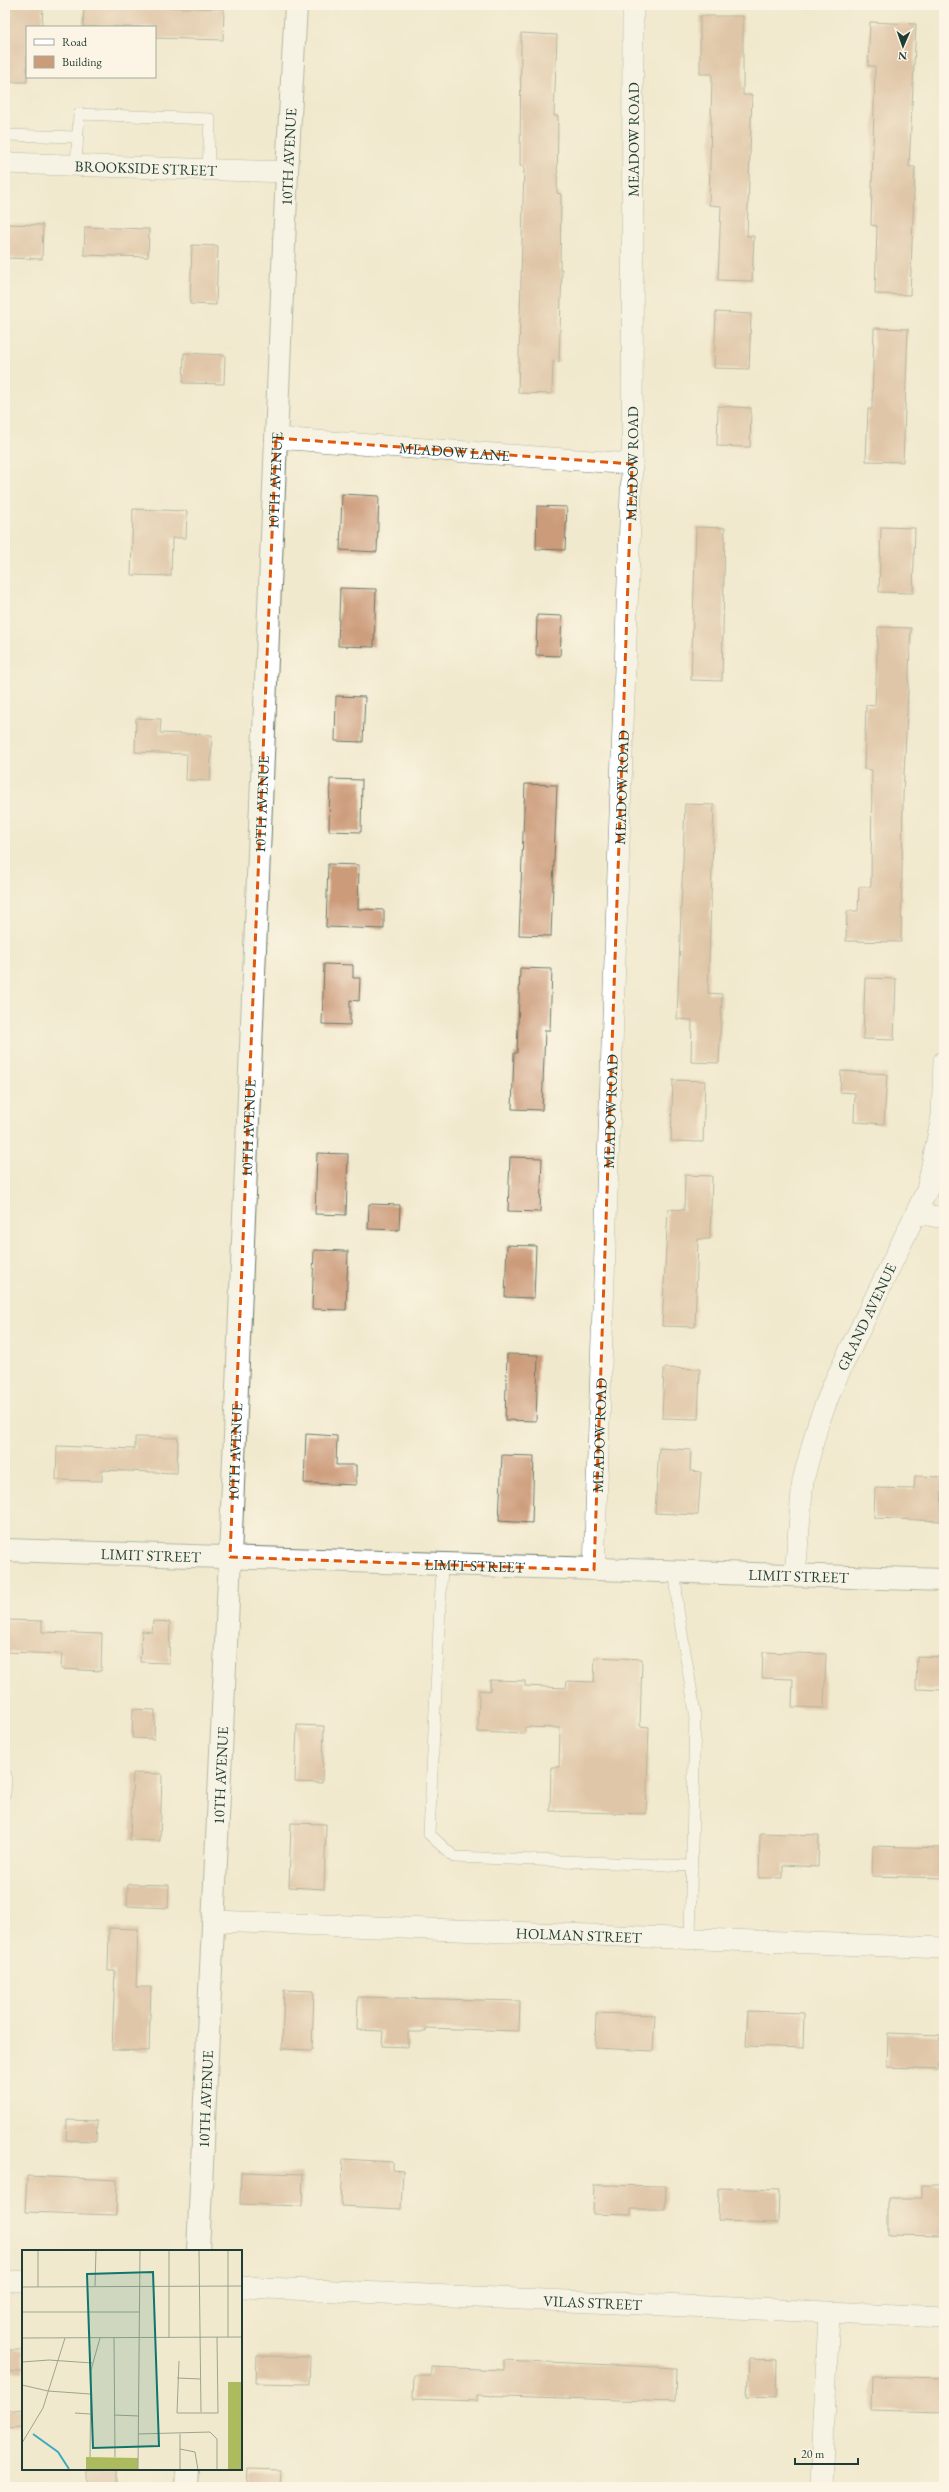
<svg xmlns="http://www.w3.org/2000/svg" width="949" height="2492" font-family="'EB Garamond',serif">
	<rect width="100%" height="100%" fill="#fcf5e5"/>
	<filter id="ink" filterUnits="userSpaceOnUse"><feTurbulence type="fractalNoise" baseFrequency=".025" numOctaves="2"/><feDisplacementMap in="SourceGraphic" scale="8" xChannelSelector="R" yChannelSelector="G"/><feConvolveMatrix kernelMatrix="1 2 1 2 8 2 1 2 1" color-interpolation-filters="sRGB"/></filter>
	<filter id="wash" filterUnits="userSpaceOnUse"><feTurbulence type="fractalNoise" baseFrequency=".012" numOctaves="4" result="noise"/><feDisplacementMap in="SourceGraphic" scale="16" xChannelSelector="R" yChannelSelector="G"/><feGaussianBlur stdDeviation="0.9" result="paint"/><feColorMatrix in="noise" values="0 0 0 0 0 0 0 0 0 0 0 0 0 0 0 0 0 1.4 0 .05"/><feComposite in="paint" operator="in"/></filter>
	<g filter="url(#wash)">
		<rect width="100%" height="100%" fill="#f1e9cd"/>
		<g id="blocks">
			<g fill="#cc9b7a">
				<polygon points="5,5 43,5 42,27 27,27 27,82 5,82"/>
				<polygon points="84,5 224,9 223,40 155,38 155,27 83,27"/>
				<polygon points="700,16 743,16 743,95 752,95 747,236 754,236 752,281 718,280 721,206 709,205 712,74 700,74"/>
				<polygon points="870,22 916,24 909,167 915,167 910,295 875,294 877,226 871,225 875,66 868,66"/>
				<polygon points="521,33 557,35 554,116 558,116 557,193 561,194 560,269 562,269 559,362 553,361 552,394 518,393 524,166 520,166"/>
				<polygon points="5,224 43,225 42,259 5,258"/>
				<polygon points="85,227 149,229 148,257 84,255"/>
				<polygon points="192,245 218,246 216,305 190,304"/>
				<polygon points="716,312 751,314 749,369 714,368"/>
				<polygon points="874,328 908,329 903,462 866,461 868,409 872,409"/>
				<polygon points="184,353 225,355 224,384 183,383"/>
				<polygon points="718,406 751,408 750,447 717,446"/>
				<polygon points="342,494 379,496 377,552 340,550"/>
				<polygon points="537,506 567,507 565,550 536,549"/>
				<polygon points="133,509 187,511 186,538 172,538 171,576 131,575"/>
				<polygon points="696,527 725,528 722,681 691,680"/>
				<polygon points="881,527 915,528 913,593 879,592"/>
				<polygon points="340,588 376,589 374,647 338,646"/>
				<polygon points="537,615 562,616 560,656 536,655"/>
				<polygon points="878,627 911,628 903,796 901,942 846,941 847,911 858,911 859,887 871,887 872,770 864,769 866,705 875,706"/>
				<polygon points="336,696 365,697 363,742 335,741"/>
				<polygon points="136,718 161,719 160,733 212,735 210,781 186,780 187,754 135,752"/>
				<polygon points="330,779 362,780 361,832 329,831"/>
				<polygon points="525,784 557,785 551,936 519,935"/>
				<polygon points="685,804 714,805 708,993 722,994 719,1063 691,1062 692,1020 677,1019"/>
				<polygon points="328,864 359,865 358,909 384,910 384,929 326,927"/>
				<polygon points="324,964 353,965 353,978 360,978 359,1001 350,1000 350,1025 322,1024"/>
				<polygon points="520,968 552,969 550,1030 545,1030 542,1110 512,1109 514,1053 517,1053"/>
				<polygon points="865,978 896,979 894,1040 863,1039"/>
				<polygon points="841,1071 887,1074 884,1124 854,1122 855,1093 840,1092"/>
				<polygon points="673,1080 705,1081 703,1142 671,1141"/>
				<polygon points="317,1153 348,1154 346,1215 315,1214"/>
				<polygon points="510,1157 542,1158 540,1212 508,1211"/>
				<polygon points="685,1175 712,1176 710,1239 698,1239 695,1327 662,1326 668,1209 684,1210"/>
				<polygon points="369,1204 400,1205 399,1230 368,1229"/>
				<polygon points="507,1245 536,1246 534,1298 505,1297"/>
				<polygon points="314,1250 348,1251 346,1310 312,1309"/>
				<polygon points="507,1354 538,1355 536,1421 505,1420"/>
				<polygon points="664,1368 700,1369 698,1419 662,1418"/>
				<polygon points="306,1434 337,1436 336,1465 356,1465 356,1485 304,1483"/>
				<polygon points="135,1437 178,1438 177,1473 102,1470 102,1481 56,1480 57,1446 135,1449"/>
				<polygon points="659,1448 691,1450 690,1471 701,1472 698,1515 655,1513"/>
				<polygon points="502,1455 534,1456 532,1523 499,1521"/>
				<polygon points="915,1476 942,1477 941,1521 874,1518 875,1488 914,1489"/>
				<polygon points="5,1620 42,1621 42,1632 102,1634 101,1671 61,1669 62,1654 5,1652"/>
				<polygon points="153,1621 170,1622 169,1663 140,1662 142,1631 152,1632"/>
				<polygon points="763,1652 826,1654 824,1708 792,1707 793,1679 762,1678"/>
				<polygon points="917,1656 944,1657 944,1690 916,1689"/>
				<polygon points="595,1657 642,1659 640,1726 649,1727 646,1814 550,1811 551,1767 559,1767 560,1728 525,1727 525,1734 478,1732 479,1690 490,1691 490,1680 525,1681 525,1686 566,1688 567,1681 594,1682"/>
				<polygon points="133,1709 155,1710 154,1739 132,1738"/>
				<polygon points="297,1725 324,1726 322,1783 295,1782"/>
				<polygon points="133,1773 162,1774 160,1841 130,1840"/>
				<polygon points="291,1823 326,1824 324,1889 289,1887"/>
				<polygon points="760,1833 819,1835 818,1867 783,1865 783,1878 759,1878"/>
				<polygon points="873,1846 944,1848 944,1878 872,1876"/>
				<polygon points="128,1884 169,1885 168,1908 127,1906"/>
				<polygon points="109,1928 138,1929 136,1987 151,1987 149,2051 112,2050 115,1971 108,1971"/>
				<polygon points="284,1990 314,1991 312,2050 282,2049"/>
				<polygon points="358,1997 520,2001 519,2031 426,2028 426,2032 408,2032 408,2047 382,2046 383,2031 357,2030"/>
				<polygon points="748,2011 804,2013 803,2048 746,2046"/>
				<polygon points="596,2013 655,2015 653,2051 595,2048"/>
				<polygon points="888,2033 940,2035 938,2069 887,2067"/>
				<polygon points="67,2120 97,2121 96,2141 66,2140"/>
				<polygon points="343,2159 393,2162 393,2170 403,2171 401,2209 341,2206"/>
				<polygon points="241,2172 303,2174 302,2206 240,2204"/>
				<polygon points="27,2176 117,2180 116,2215 25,2212"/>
				<polygon points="594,2185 666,2186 665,2209 631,2209 631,2215 593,2214"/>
				<polygon points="922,2185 944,2185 944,2236 888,2235 888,2198 922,2198"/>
				<polygon points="719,2188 779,2190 778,2223 718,2221"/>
				<polygon points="5,2350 23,2350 23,2372 5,2371"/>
				<polygon points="257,2356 310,2357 309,2384 256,2383"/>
				<polygon points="749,2359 777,2360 776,2398 747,2397"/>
				<polygon points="504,2360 676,2368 675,2402 477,2395 477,2401 413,2399 414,2375 431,2375 431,2367 504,2370"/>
				<polygon points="872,2376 944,2378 944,2412 871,2410"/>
				<polygon points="22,2409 23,2427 5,2428 5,2411"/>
				<rect x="87" y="2469" width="30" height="18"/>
				<polygon points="248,2469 281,2470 280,2487 247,2487"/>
			</g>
		</g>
	</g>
	<g filter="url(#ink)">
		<use href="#blocks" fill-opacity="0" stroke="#68796a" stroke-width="1"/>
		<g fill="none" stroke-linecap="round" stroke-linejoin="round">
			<defs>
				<g id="service">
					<polyline points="5,135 77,137"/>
					<polyline points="76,166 79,114 210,119 208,170"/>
					<polyline points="442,1565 429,1834 454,1857 691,1866"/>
					<polyline points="675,1572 678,1610 695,1712 690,1939"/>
					<polyline points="5,1794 6,1775"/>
				</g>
				<g id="minor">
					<path id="s1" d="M5,163L287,172"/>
					<path id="s2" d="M276,438L632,464"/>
					<polyline points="916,1213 944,1218"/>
					<path id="s3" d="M594,1570L632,464L633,5"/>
					<path id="s4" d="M795,1575L803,1480L818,1424L833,1385L927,1190L942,1116L944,1061"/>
					<path id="s5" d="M213,1921L944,1948"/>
					<polyline points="5,2281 23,2281"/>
					<path id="s6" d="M241,2287L944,2317"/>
					<polyline points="821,2487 829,2314"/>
				</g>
				<g id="tertiary">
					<path id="s7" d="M5,1550L944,1580"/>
					<path id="s8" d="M198,2251L230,1557L287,172L296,5"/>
					<polyline points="186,2487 187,2469"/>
				</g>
			</defs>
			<use href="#service" stroke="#68796a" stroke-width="12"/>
			<use href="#minor" stroke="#68796a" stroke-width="22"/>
			<use href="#tertiary" stroke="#68796a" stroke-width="24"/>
			<use href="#service" stroke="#fff" stroke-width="11"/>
			<use href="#minor" stroke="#fff" stroke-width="21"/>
			<use href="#tertiary" stroke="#fff" stroke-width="22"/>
		</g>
	</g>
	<path d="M0 0H949V2492H0ZM276,438L632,464L594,1570L230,1557Z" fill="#f1e9cd" fill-opacity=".55" fill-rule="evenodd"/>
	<path fill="none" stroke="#de580e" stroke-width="3" stroke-dasharray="8 5" stroke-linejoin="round" d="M276,438L632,464L594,1570L230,1557Z"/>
	<g text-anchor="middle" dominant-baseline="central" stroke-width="3.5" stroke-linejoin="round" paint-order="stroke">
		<g font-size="15" fill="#1f3d34" stroke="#fcf5e5">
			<text stroke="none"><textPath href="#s3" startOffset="1431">MEADOW ROAD</textPath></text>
			<text stroke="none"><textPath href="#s8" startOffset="2096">10TH AVENUE</textPath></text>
			<text stroke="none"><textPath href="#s1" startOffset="141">BROOKSIDE STREET</textPath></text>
			<text stroke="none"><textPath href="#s2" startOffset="179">MEADOW LANE</textPath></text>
			<text stroke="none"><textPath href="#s3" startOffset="1107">MEADOW ROAD</textPath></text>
			<text stroke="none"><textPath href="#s8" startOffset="1772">10TH AVENUE</textPath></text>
			<text stroke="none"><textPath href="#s3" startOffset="783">MEADOW ROAD</textPath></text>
			<text stroke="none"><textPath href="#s8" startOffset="1448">10TH AVENUE</textPath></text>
			<text stroke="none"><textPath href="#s3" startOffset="459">MEADOW ROAD</textPath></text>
			<text stroke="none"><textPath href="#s8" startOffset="1124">10TH AVENUE</textPath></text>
			<text stroke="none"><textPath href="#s4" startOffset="271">GRAND AVENUE</textPath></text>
			<text stroke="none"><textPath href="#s3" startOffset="135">MEADOW ROAD</textPath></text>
			<text stroke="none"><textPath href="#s8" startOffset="800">10TH AVENUE</textPath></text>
			<text stroke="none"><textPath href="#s7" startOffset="146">LIMIT STREET</textPath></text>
			<text stroke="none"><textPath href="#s7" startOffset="470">LIMIT STREET</textPath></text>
			<text stroke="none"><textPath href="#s7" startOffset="794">LIMIT STREET</textPath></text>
			<text stroke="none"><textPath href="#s8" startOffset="476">10TH AVENUE</textPath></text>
			<text stroke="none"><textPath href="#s5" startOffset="366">HOLMAN STREET</textPath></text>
			<text stroke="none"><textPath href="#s8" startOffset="152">10TH AVENUE</textPath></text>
			<text stroke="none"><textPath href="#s6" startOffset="352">VILAS STREET</textPath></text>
		</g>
	</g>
	<g transform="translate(22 2250)">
		<rect width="220" height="220" fill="#f1e9cd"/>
		<path d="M206,132H220V220H206ZM64,207L116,208V220H64Z" fill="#abbb5e"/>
		<path fill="none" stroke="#3fabbd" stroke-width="2" d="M11,184L36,202L47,219"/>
		<path fill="none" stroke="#9da490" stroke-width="1" d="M177,0L179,162M73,36L74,0M0,37L220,36M16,37V0M0,62H117M206,87V0M0,88L220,87M92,88L93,207M147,88V0M157,111L155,163H196L195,87M0,112L27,110L70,113M155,128L179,129M0,135L26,141L68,144M53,163L68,164M92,165L117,166M116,184L188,182L195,189V220M0,193L21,158L43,88M158,199L173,202L176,220M68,207L69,120L78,88M116,220L118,0M158,220V184"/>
		<path fill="#0f766e" fill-opacity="0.15" stroke="#0f766e" stroke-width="2" d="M131,22L137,196L71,198L65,24Z"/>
		<rect width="220" height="220" fill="none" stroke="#1f3d34" stroke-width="2"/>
	</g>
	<rect width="949" height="2492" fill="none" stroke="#fcf5e5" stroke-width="20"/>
	<rect x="26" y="26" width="130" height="52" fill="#fcf5e5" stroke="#a4ab9e"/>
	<rect x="34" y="39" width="20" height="6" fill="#ffffff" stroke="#a4ab9e"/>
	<text x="62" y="46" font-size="12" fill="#1f3d34">Road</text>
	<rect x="34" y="56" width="20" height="12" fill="#cc9b7a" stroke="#a4ab9e"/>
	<text x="62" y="66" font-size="12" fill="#1f3d34">Building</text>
	<g transform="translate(903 46) rotate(182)" stroke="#fcf5e5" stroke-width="3" paint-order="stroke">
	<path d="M0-3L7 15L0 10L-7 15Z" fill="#1f3d34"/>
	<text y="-6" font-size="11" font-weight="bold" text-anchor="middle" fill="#1f3d34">N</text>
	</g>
	<path d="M795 2458v6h63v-6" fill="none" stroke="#1f3d34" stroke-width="2"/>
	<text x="801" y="2458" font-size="12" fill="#1f3d34" stroke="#fcf5e5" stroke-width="3" paint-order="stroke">20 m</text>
</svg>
